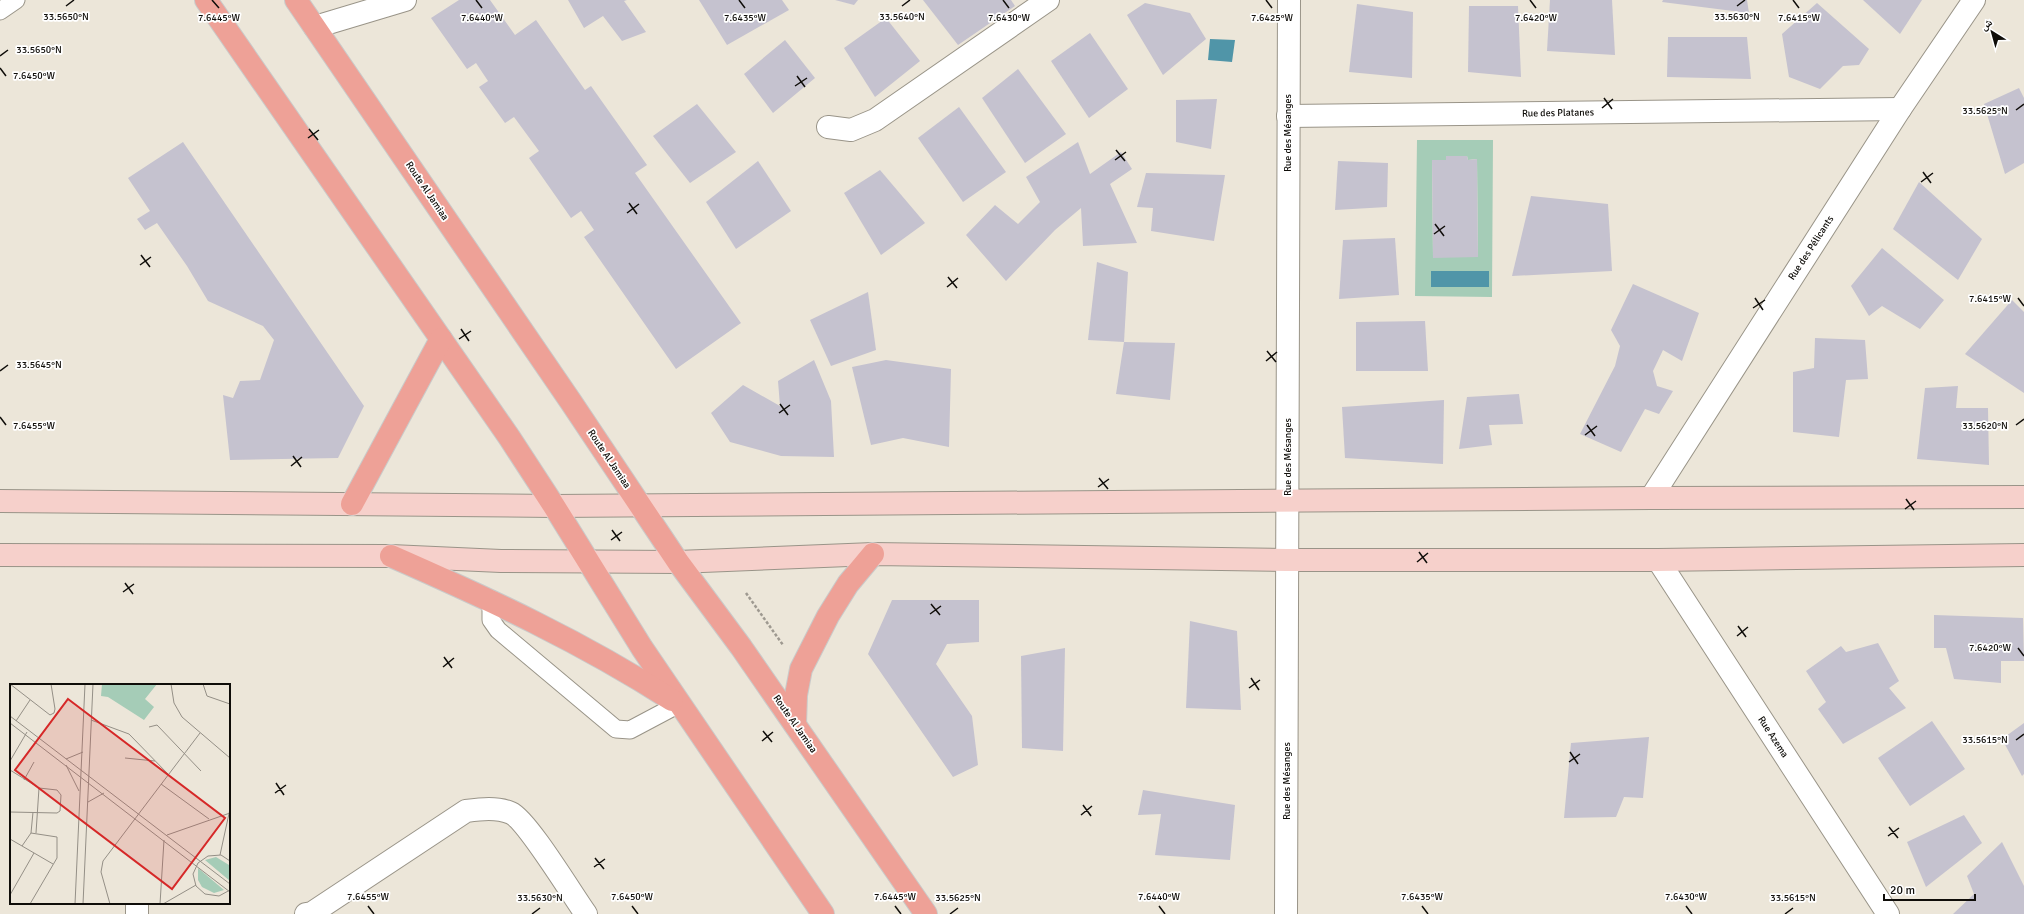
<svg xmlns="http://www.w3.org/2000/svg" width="2024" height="914" font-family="Signika,'Noto Naskh Arabic',sans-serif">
	<rect width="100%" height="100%" fill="#ece6d9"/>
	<path fill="#a5ccb7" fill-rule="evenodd" d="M1417,140H1493L1492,297L1415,296ZM1446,156H1467L1468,160L1477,159L1478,257H1433L1432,161L1446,160ZM1489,271V287H1431L1432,271Z"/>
	<g fill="#5095a8">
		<polygon points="1210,39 1235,40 1232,62 1208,60"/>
		<rect x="1431" y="271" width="58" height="16"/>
	</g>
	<g fill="#c5c2cf">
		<polygon points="459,0 490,0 515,35 536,20 585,90 591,86 647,165 635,173 741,323 676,369 584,237 594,230 581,211 571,218 529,158 539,151 525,132 514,117 505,123 479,87 488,81 476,63 467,69 431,18"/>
		<polygon points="568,0 627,0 624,1 646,32 622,41 603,16 584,28"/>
		<polygon points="699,0 782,0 789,10 727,45"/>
		<polygon points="835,0 858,0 854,5"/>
		<polygon points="923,0 1011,0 1015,6 958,45"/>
		<polygon points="1550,0 1612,0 1615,55 1547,51"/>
		<polygon points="1663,0 1747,0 1749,13 1662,2"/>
		<polygon points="1863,0 1922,0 1900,34"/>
		<polygon points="1145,3 1190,13 1206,39 1163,75 1127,15"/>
		<polygon points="1817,3 1869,49 1859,65 1843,66 1820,89 1789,77 1782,34"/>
		<polygon points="1357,4 1413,12 1412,78 1349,72"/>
		<polygon points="1469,6 1518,6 1521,77 1468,72"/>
		<polygon points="886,18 920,61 875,97 844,48"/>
		<polygon points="1090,33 1128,89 1089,118 1051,61"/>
		<polygon points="1668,37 1747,37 1751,79 1667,77"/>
		<polygon points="785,40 815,78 773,113 744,74"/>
		<polygon points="1018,69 1066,134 1025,163 982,98"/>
		<polygon points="2019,88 2024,98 2024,163 2005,174 1984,104"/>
		<polygon points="1217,99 1211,149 1176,142 1176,100"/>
		<polygon points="697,104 736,152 690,183 653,136"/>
		<polygon points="959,107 1006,172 963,202 918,138"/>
		<polygon points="183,142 364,406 338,458 230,460 223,395 233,398 240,381 260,380 274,340 263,326 208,301 187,266 157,223 145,230 137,219 150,211 128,178"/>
		<polygon points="1078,142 1090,174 1121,152 1132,169 1110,184 1137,243 1083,246 1081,208 1055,230 1006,281 966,235 995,205 1018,224 1040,202 1026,177"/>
		<polygon points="1446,156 1467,156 1468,160 1477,159 1478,257 1433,258 1432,160 1446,160"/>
		<polygon points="758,161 791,211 736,249 706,202"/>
		<polygon points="1338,161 1388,163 1387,207 1335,210"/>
		<polygon points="880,170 925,223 881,255 844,193"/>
		<polygon points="1146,173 1225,175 1214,241 1151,231 1153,208 1137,207"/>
		<polygon points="1919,182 1982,239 1958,280 1893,229"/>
		<polygon points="1531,196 1608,204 1612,271 1512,276"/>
		<polygon points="1395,238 1399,295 1339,299 1343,240"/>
		<polygon points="1882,248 1944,300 1920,329 1882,306 1869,316 1851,286"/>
		<polygon points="1097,262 1128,272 1124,342 1088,340"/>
		<polygon points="1633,284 1699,313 1682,361 1663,350 1653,371 1657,386 1673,391 1659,414 1645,409 1621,452 1580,434 1615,366 1620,346 1611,330"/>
		<polygon points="868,292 876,350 831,366 810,320"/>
		<polygon points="2012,300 2024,312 2024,393 1965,354"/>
		<polygon points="1425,321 1428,371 1356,371 1356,322"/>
		<polygon points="1815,338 1865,340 1868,379 1846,380 1839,437 1793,432 1793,372 1814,368"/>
		<polygon points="1124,342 1175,343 1170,400 1116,394"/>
		<polygon points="814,360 831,401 834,457 781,456 730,442 711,413 743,385 780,406 778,381"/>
		<polygon points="886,360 951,369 949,447 903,438 871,445 852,367"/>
		<polygon points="1958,386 1956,408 1988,408 1989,465 1917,459 1925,388"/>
		<polygon points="1519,394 1523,424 1489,425 1492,445 1459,449 1467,397"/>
		<polygon points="1444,400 1443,464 1345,458 1342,407"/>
		<polygon points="892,600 979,600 979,642 947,644 936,664 972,716 978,765 953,777 868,654"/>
		<polygon points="1934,615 2023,618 2024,661 2001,661 2001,683 1954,679 1946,648 1934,648"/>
		<polygon points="1190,621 1237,631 1241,710 1186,708"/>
		<polygon points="1878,643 1899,681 1889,688 1906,708 1843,744 1818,709 1826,702 1806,671 1841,646 1846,652"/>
		<polygon points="1065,648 1063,751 1022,748 1021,656"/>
		<polygon points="1932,721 1965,769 1910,806 1878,758"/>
		<polygon points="2024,723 2024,774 2022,776 2002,739"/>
		<polygon points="1649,737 1643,798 1624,797 1616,817 1564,818 1571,743"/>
		<polygon points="1143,790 1235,805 1230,860 1155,855 1161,814 1138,815"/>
		<polygon points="1964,815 1982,843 1926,887 1907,842"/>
		<polygon points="2002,842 2024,886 2024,914 1953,914 1974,894 1967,876"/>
	</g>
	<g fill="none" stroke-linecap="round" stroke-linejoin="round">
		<defs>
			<g id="lane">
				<polyline points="0,11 16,0"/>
				<polyline points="491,599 491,620 498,630 616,729 630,730 679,704"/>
			</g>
			<g id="street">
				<polyline points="315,27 405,0"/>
				<polyline points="1288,116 1900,109"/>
				<polyline points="828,127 851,130 875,120 1048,0"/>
				<polyline points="1651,498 1900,109 1974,0"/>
				<polyline points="1658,560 1888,914"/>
				<polyline points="137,903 137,914"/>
				<path d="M306,914L312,913L466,811C481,809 497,807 511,813C527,820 573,896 586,914"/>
				<polyline points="1286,914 1289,0"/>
			</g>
			<g id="secondary">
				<polyline points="0,501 554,506 1651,498 2024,497"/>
				<polyline points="0,555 391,556 501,561 678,562 873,554 1287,560 1658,560 2024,555"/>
			</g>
			<g id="primary">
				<polyline points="206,0 509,437 554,506 642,648 823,914"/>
				<polyline points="296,0 571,402 678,562 741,647 926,914"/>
				<polyline points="352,504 441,339"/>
				<path d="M391,556C489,599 582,642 672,700"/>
				<polyline points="795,724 796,695 801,669 828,616 848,584 873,554"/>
			</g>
		</defs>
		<use href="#lane" stroke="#999488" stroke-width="19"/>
		<use href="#street" stroke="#999488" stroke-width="24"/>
		<use href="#secondary" stroke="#999488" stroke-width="24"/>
		<use href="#primary" stroke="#cacac9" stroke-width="24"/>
		<polyline stroke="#9e9990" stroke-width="2.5" stroke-dasharray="3 2" stroke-linecap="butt" points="746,593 783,645"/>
		<use href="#lane" stroke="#fff" stroke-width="17"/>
		<use href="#street" stroke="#fff" stroke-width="22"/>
		<use href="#secondary" stroke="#f6d0cb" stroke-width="22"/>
		<use href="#primary" stroke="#eea197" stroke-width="22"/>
	</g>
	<path fill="none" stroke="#0f0d09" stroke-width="1.5" d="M212,0L219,8M476,0L482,8M739,0L745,8M1003,0L1009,8M1266,0L1272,8M1530,0L1536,8M1793,0L1799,8M66,6L74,0M902,6L910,0M1737,6L1745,0M0,56L8,50M0,68L6,76M797,76L805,87M795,86L807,78M1604,98L1612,109M1602,108L1613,99M2016,110L2024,104M309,129L318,140M308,138L319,130M1116,150L1125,161M1115,160L1126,152M1923,172L1931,183M1921,182L1933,173M629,203L637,214M627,213L639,204M1435,224L1444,236M1434,234L1445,226M141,255L150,267M140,265L151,257M948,277L957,288M947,287L958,278M1755,298L1763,310M2018,298L2024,306M1753,308L1765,300M461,329L469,341M459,339L471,331M1267,351L1276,362M1266,361L1277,352M0,371L8,365M780,404L788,415M779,413L790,405M0,417L6,425M1587,425L1595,436M2016,425L2024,419M1585,435L1597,426M293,456L301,467M291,466L302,457M1099,478L1108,489M1098,487L1109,479M1906,499L1914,510M1905,509L1916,501M612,530L620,541M611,540L622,532M1419,552L1427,563M1417,562L1428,553M125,583L133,594M123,592L134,584M931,604L940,615M930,614L941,606M1738,626L1746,637M1737,636L1748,627M2018,648L2024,656M444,657L452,668M443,667L454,658M1251,678L1259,690M1249,688L1260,680M763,731L772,742M2016,740L2024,734M762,741L773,732M1570,752L1578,764M1569,762L1580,754M276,783L284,795M275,793L286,785M1083,805L1091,816M1081,815L1092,806M1889,827L1898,838M1888,836L1899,828M595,858L604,869M594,867L605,859M368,906L374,914M632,906L638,914M895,906L901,914M1159,906L1165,914M1422,906L1428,914M1686,906L1692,914M532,914L540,908M950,914L958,908M1785,914L1793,908"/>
	<g text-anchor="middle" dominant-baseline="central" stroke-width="3.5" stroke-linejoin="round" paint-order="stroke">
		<g font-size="10" fill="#0f0d09" stroke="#fff">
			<text transform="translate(1558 113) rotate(-1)">Rue des Platanes</text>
			<text transform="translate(1288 133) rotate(-90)">Rue des Mésanges</text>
			<text transform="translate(427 191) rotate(56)">Route Al Jamiaa</text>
			<text transform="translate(1811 248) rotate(-57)">Rue des Pélicants</text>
			<text transform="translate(1288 457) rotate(-90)">Rue des Mésanges</text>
			<text transform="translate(609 459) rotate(56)">Route Al Jamiaa</text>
			<text transform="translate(795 724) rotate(55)">Route Al Jamiaa</text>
			<text transform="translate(1773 737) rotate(57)">Rue Azema</text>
			<text transform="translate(1287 781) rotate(-90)">Rue des Mésanges</text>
		</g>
	</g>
	<g transform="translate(10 684)">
		<rect width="220" height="220" fill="#ece6d9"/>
		<path d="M92,0H147L135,15L144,23L134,36L98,13L91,12ZM206,173L219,181L220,197L195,176ZM188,184L214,206L204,209L192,203L188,196Z" fill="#a5ccb7"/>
		<path fill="none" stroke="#948f86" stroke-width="1" d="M0,0L40,31L44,29L45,25L41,0M161,0L164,19L172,33L220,74M193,0L197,12L220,20M0,32L220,200M81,36L119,50L158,90M6,37L20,16M0,39L220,208M139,43L147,41L191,87M115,74L145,77M56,75L73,68M0,77L17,48M56,81L69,107M0,86L29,104L47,106L51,111L50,127L47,129L0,128M14,96L24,78M151,100L199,135M78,118L94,109M21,149L23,128M26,149L29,104M157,151L220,129M0,155L43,180M12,162L21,149L47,153V174L20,220M210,171L220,125M220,206L209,212L195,210L186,202L183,190L188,179L198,172L211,171L220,177M0,211L24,169M65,220L75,0M73,220L83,0M100,220L91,188L93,177L190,49M150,220L154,156M153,220L186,201"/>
		<path fill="#d62828" fill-opacity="0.15" stroke="#d62828" stroke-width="2" d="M58,15L215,134L162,205L5,86Z"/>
		<rect width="220" height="220" fill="none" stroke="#0f0d09" stroke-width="2"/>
	</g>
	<g font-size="10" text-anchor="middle" fill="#0f0d09" stroke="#fff" stroke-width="3.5" stroke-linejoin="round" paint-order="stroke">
		<text x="66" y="20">33.5650°N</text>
		<text x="902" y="20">33.5640°N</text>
		<text x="1737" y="20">33.5630°N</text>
		<text x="219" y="21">7.6445°W</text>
		<text x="482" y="21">7.6440°W</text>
		<text x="745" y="21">7.6435°W</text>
		<text x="1009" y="21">7.6430°W</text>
		<text x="1272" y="21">7.6425°W</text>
		<text x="1536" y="21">7.6420°W</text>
		<text x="1799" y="21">7.6415°W</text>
		<text x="39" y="53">33.5650°N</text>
		<text x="34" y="79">7.6450°W</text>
		<text x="1985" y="114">33.5625°N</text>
		<text x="1990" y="302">7.6415°W</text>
		<text x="39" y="368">33.5645°N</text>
		<text x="1985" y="429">33.5620°N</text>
		<text x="34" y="429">7.6455°W</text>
		<text x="1990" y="651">7.6420°W</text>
		<text x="1985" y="743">33.5615°N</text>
		<text x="368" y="900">7.6455°W</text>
		<text x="632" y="900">7.6450°W</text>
		<text x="895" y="900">7.6445°W</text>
		<text x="1159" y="900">7.6440°W</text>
		<text x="1422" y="900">7.6435°W</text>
		<text x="1686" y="900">7.6430°W</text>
		<text x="540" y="901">33.5630°N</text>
		<text x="958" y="901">33.5625°N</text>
		<text x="1793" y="901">33.5615°N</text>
	</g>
	<g transform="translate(1992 32) rotate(323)" stroke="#ffffff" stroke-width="3" paint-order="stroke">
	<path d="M0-3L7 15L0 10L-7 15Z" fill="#0f0d09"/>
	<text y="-6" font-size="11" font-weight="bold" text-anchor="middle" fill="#0f0d09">ش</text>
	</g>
	<path d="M1884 894v6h91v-6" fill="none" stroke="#0f0d09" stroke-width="2"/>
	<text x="1890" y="894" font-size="12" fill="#0f0d09" stroke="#ffffff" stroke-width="3" paint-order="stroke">20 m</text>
</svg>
